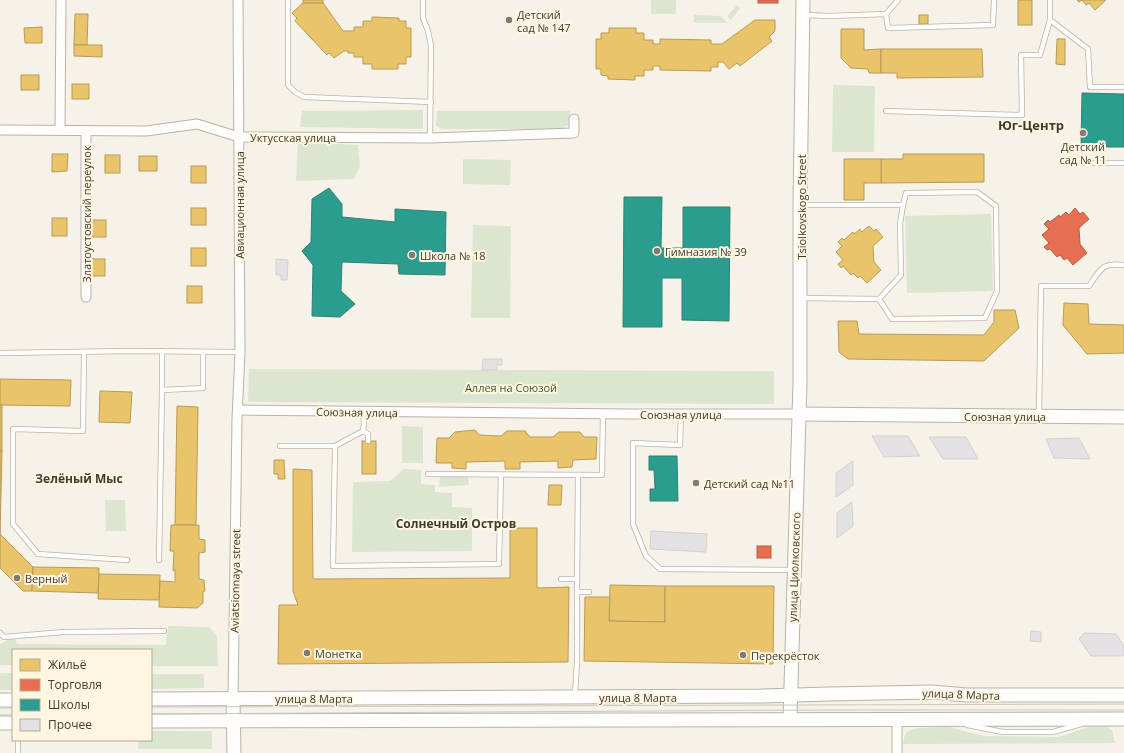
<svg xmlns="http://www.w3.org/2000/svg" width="1124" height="753" font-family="'Open Sans',sans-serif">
	<rect width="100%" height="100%" fill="#f7f2e7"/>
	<g fill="#dce5d0">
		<rect x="651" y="0" width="25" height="14"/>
		<polygon points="737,5 740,8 731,20 727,17"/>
		<polygon points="694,15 720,16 728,23 694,23"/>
		<polygon points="833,85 875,86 874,152 832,152"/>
		<polygon points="423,110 423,129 300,127 302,111"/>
		<polygon points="437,111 570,111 568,125 560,129 442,129 436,126"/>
		<polygon points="298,142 358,145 360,166 354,179 296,181"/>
		<polygon points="463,159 511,160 510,185 463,184"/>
		<polygon points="991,214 993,291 907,293 905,216"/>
		<polygon points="473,225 511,226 510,318 471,318"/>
		<polygon points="249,369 774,371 774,404 248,402"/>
		<polygon points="402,426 423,427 423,463 402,463"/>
		<polygon points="404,469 421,470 421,484 435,485 435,492 452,493 452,507 472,508 472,551 352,552 353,482 390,481"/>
		<polygon points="440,477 468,477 469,485 439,487"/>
		<polygon points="105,500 125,500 126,531 106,531"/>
		<polygon points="168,626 209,627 217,636 218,666 151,666 151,650 13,650 13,665 0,665 0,643 1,644 14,636 17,644 166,645"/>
		<rect x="0" y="673" width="13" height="17"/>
		<polygon points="151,674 204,674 204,688 151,689"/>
		<polygon points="1100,723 1112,730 1115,743 903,744 905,734 908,731 918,728 949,727 984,736 1059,737"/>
		<polygon points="151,731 212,731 212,749 138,749 139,740 151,740"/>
	</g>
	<g fill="#e9c46a" stroke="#b69b59">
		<rect x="303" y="0" width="20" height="3"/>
		<rect x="1018" y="0" width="14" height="25"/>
		<polygon points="1077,0 1106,0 1095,10 1089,3 1086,5 1082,0 1079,2"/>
		<polygon points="303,3 323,3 343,31 354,31 354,27 363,27 363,21 372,21 372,17 399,18 399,21 406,21 406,28 411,28 411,57 406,57 406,64 398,64 398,69 372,69 372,64 363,64 363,57 354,57 354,53 348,53 348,51 344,51 334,58 329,53 327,55 295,21 297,18 292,13"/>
		<polygon points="75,14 88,14 87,45 74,45"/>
		<rect x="919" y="15" width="9" height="9"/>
		<polygon points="755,20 775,20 775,31 769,37 772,41 740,66 737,63 729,69 723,62 718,62 718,67 711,67 711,71 660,70 660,66 653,66 653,70 644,70 644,76 635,76 635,80 608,79 608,76 601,75 601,69 596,69 596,39 601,39 601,33 609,33 609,28 636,28 636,33 644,33 644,40 653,40 653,44 660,44 660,39 711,40 711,44 722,44"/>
		<polygon points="42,27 42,43 25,43 24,28"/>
		<polygon points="841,29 864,29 864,50 881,49 881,73 869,73 868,69 851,68 841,58"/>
		<polygon points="1057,39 1065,39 1065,65 1056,64"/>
		<polygon points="74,45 102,45 102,57 74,56"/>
		<polygon points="881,49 982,49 983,77 897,78 897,73 881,73"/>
		<rect x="21" y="75" width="18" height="15"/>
		<rect x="72" y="84" width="17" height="15"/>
		<polygon points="52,154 68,154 67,171 52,172"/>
		<polygon points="903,154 984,154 984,182 881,183 881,159 903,159"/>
		<rect x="105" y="155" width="15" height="18"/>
		<rect x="139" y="156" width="18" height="15"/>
		<polygon points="844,159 881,159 881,183 864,183 864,200 844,200"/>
		<rect x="191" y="166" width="15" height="17"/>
		<rect x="191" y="208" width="15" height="17"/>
		<rect x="52" y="218" width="15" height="18"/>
		<rect x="91" y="220" width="15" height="17"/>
		<polygon points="869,226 874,231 876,229 883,237 873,246 874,262 881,270 867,283 860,276 858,278 853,273 851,275 843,266 841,268 838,264 843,260 836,252 842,246 838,242 842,238 844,240 853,232 854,234 860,229 862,232"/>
		<rect x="191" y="248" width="15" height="18"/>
		<rect x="90" y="259" width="15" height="17"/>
		<rect x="187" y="286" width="15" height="17"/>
		<polygon points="1064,303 1088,304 1089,324 1124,325 1124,353 1087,354 1063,325"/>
		<polygon points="994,310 1015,310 1019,328 984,361 848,359 839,352 838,321 857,321 859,334 984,335 994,322"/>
		<polygon points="0,379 71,380 70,406 0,405"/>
		<polygon points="100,391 132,392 130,423 99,422"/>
		<rect x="0" y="405" width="2" height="46"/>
		<polygon points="177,406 198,407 196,525 175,525"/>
		<polygon points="475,430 479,435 501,436 507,431 525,431 530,437 553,437 559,432 580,432 584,437 597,437 596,459 573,460 572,467 558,468 558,461 520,462 520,469 505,469 505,461 466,462 466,469 452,468 452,463 436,463 437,438 449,438 455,432"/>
		<rect x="362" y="441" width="14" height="33"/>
		<polygon points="0,451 2,451 0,534"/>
		<polygon points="274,460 284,460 285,479 278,479 278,474 274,474"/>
		<polygon points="293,469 312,470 313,579 510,578 510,528 537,528 537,588 569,587 568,662 278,664 279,605 298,605 293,591"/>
		<polygon points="549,485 562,485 561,505 548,505"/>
		<polygon points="171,525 199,525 199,539 205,540 205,552 199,553 199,579 204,580 205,591 203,592 203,603 197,608 159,607 160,581 175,582 175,570 173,571 174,551 170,551"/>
		<polygon points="0,534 33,567 32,591 23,591 0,568"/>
		<polygon points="33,567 99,568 98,593 32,591"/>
		<polygon points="99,574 160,575 159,600 98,599"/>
		<polygon points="610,585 665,586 665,622 609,621"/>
		<polygon points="665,586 774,586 773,664 584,661 585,597 610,597 609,621 665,622"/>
	</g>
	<g fill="#e76f51" stroke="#b45f48">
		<rect x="758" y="0" width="20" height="3"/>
		<polygon points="1075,208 1080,214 1083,212 1089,219 1079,228 1080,244 1087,253 1073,265 1067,258 1064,260 1060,255 1057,257 1050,249 1047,250 1044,247 1049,243 1042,235 1049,229 1044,224 1048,220 1050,222 1059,215 1060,217 1066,212 1069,215"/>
		<rect x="757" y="546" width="14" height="12"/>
	</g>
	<g fill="#2a9d8f" stroke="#308073">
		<polygon points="1082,93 1124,94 1124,147 1081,147"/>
		<polygon points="329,188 342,204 342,217 395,222 395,209 446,212 445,275 399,274 398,264 342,262 341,291 355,304 340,317 312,316 313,265 302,251 311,242 312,199"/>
		<polygon points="624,197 662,197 661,248 683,248 683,207 730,207 729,321 682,320 682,278 662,278 662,327 623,327"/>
		<polygon points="649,456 677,456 678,501 650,501 650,489 655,489 654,470 649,470"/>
	</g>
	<g fill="#e4e1e4" stroke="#d3d0cf">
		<polygon points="276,259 288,260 287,280 281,280 281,275 276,275"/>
		<polygon points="483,359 502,359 502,365 497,365 497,370 482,370"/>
		<polygon points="872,436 908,436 920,456 884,457"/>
		<polygon points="929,437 966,437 978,459 943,459"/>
		<polygon points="1079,438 1090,459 1054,458 1046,439"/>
		<polygon points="853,461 853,485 836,497 836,473"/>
		<polygon points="852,502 853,526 837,538 837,513"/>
		<polygon points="651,531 707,534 706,552 650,549"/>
		<polygon points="1031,631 1041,632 1041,642 1030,641"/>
		<polygon points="1084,633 1116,634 1124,646 1124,654 1123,656 1091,656 1079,639"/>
	</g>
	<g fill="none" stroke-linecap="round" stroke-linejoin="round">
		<defs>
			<g id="lane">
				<polyline points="288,0 288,85 295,92 304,97 431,102"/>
				<polyline points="423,0 423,18 428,31 431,46 430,138"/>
				<polyline points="886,14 898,0"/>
				<polyline points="805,15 829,16 886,14 888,28 993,25 994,0"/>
				<polyline points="1050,20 1088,49 1090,87 1124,87"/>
				<polyline points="886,111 1022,115 1021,55 1040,55 1050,20 1050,0"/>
				<polyline points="1082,163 1124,163"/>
				<polyline points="801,298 879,299 901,275 900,224 903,205 802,205"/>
				<polyline points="879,299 892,319 985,318 997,291 996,206 977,192 906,193 903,205"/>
				<polyline points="162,351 162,390"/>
				<polyline points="84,352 83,431 13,429 13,524 38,554 127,560"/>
				<polyline points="0,353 131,351 240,352"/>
				<polyline points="363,412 364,424 363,431 335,446 333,566 499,564 501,475"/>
				<polyline points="681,414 680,445 633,443 633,524 646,556 660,569 794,570"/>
				<path d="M1039,414L1041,286H1089C1100,270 1102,262 1124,265"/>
				<polyline points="363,431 368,434 368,441"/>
				<polyline points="280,446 335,446"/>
				<polyline points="428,474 602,475 603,413"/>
				<polyline points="159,560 162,390 203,388 203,352"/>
				<polyline points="561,579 577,579"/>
				<polyline points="577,592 578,475"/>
				<polyline points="0,633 4,637 64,632 164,631"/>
				<polyline points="575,695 577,662 577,592 589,592"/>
				<polyline points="967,725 1003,732 1053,732 1081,724"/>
				<polyline points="18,753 18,740"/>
			</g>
			<g id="street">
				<polyline points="0,130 146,131 197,124 239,137 430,138 574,133 574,119"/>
				<polyline points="60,130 61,0"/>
				<polyline points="86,297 86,131"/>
				<polyline points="238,410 629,414 799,414"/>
				<polyline points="233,699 237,419 240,352 238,0"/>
				<polyline points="897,720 897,753"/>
			</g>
			<g id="secondary">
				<polyline points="799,414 1124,417"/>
				<polyline points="151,699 761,696 829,694 932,692 966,695 1124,695"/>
				<polyline points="233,699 234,753"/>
				<polyline points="0,700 13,700"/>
				<polyline points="790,719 800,383 800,205 803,0"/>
				<polyline points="151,721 1124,719"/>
				<polyline points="0,723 13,723"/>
			</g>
		</defs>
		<use href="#lane" stroke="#b7b3aa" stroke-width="6"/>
		<use href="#street" stroke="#b7b3aa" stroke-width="11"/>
		<use href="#secondary" stroke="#b7b3aa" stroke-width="15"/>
		<use href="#lane" stroke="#fefdfb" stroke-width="4.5"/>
		<use href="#street" stroke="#fefdfb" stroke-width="9"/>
		<use href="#secondary" stroke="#fefdfb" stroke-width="13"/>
		<g stroke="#cac8c5" stroke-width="1">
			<polyline points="151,707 1124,704"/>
			<polyline points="0,708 13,708"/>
			<polyline points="151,714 822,710 1124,710"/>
			<polyline points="0,715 13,715"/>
		</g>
	</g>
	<g fill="#7f7b71" stroke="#fef6e0" stroke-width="1.5">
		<circle cx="509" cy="20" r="4"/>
		<circle cx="1083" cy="133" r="4"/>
		<circle cx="657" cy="251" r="4"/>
		<circle cx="412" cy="255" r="4"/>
		<circle cx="696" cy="483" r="4"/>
		<circle cx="17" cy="578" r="4"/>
		<circle cx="307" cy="653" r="4"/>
		<circle cx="743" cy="655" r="4"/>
	</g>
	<g text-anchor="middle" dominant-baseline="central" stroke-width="4" stroke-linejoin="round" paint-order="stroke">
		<g font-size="11" fill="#3e3b32" stroke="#fef6e0" text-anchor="start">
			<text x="517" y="14">Детский<tspan x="517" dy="13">сад № 147</tspan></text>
			<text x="1083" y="146" text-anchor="middle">Детский<tspan x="1083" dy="13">сад № 11</tspan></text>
			<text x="665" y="251">Гимназия № 39</text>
			<text x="420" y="255">Школа № 18</text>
			<text x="704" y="483">Детский сад №11</text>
			<text x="25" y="578">Верный</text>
			<text x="315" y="653">Монетка</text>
			<text x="751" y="655">Перекрёсток</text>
		</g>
		<g font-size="11" fill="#3e3b32" stroke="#fef6e0">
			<text x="293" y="137">Уктусская улица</text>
			<text transform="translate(239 205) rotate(-90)">Авиационная улица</text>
			<text transform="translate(801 207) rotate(-90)">Tsiolkovskogo Street</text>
			<text transform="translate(86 214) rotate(-90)">Златоустовский переулок</text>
			<text transform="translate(357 412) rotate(1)">Союзная улица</text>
			<text x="681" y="414">Союзная улица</text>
			<text x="1005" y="416">Союзная улица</text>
			<text transform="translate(794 567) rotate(-88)">улица Циолковского</text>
			<text transform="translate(235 581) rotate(-89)">Aviatsionnaya street</text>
			<text transform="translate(961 694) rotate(2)">улица 8 Марта</text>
			<text x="638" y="697">улица 8 Марта</text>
			<text x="314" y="698">улица 8 Марта</text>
		</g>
		<g font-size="11" fill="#355d28" stroke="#fef6e0">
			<text x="511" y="387">Аллея на Союзой</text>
		</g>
		<g font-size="12" font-weight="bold" fill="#3e3b32" stroke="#fef6e0">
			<text x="79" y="478">Зелёный Мыс</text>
			<text x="456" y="523">Солнечный Остров</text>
		</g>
		<g font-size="13" font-weight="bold" fill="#3e3b32" stroke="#fef6e0">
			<text x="1031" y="125">Юг-Центр</text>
		</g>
	</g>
	<rect x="12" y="649" width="140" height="92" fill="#fef6e0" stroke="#b1ab9a"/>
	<rect x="20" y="659" width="20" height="12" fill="#e9c46a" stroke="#b1ab9a"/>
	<text x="48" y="669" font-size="12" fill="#3e3b32">Жильё</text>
	<rect x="20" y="679" width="20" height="12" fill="#e76f51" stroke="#b1ab9a"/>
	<text x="48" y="689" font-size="12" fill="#3e3b32">Торговля</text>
	<rect x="20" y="699" width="20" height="12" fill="#2a9d8f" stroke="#b1ab9a"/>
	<text x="48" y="709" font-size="12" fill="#3e3b32">Школы</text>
	<rect x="20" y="719" width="20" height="12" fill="#e4e1e4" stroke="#b1ab9a"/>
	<text x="48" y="729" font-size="12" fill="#3e3b32">Прочее</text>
</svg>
